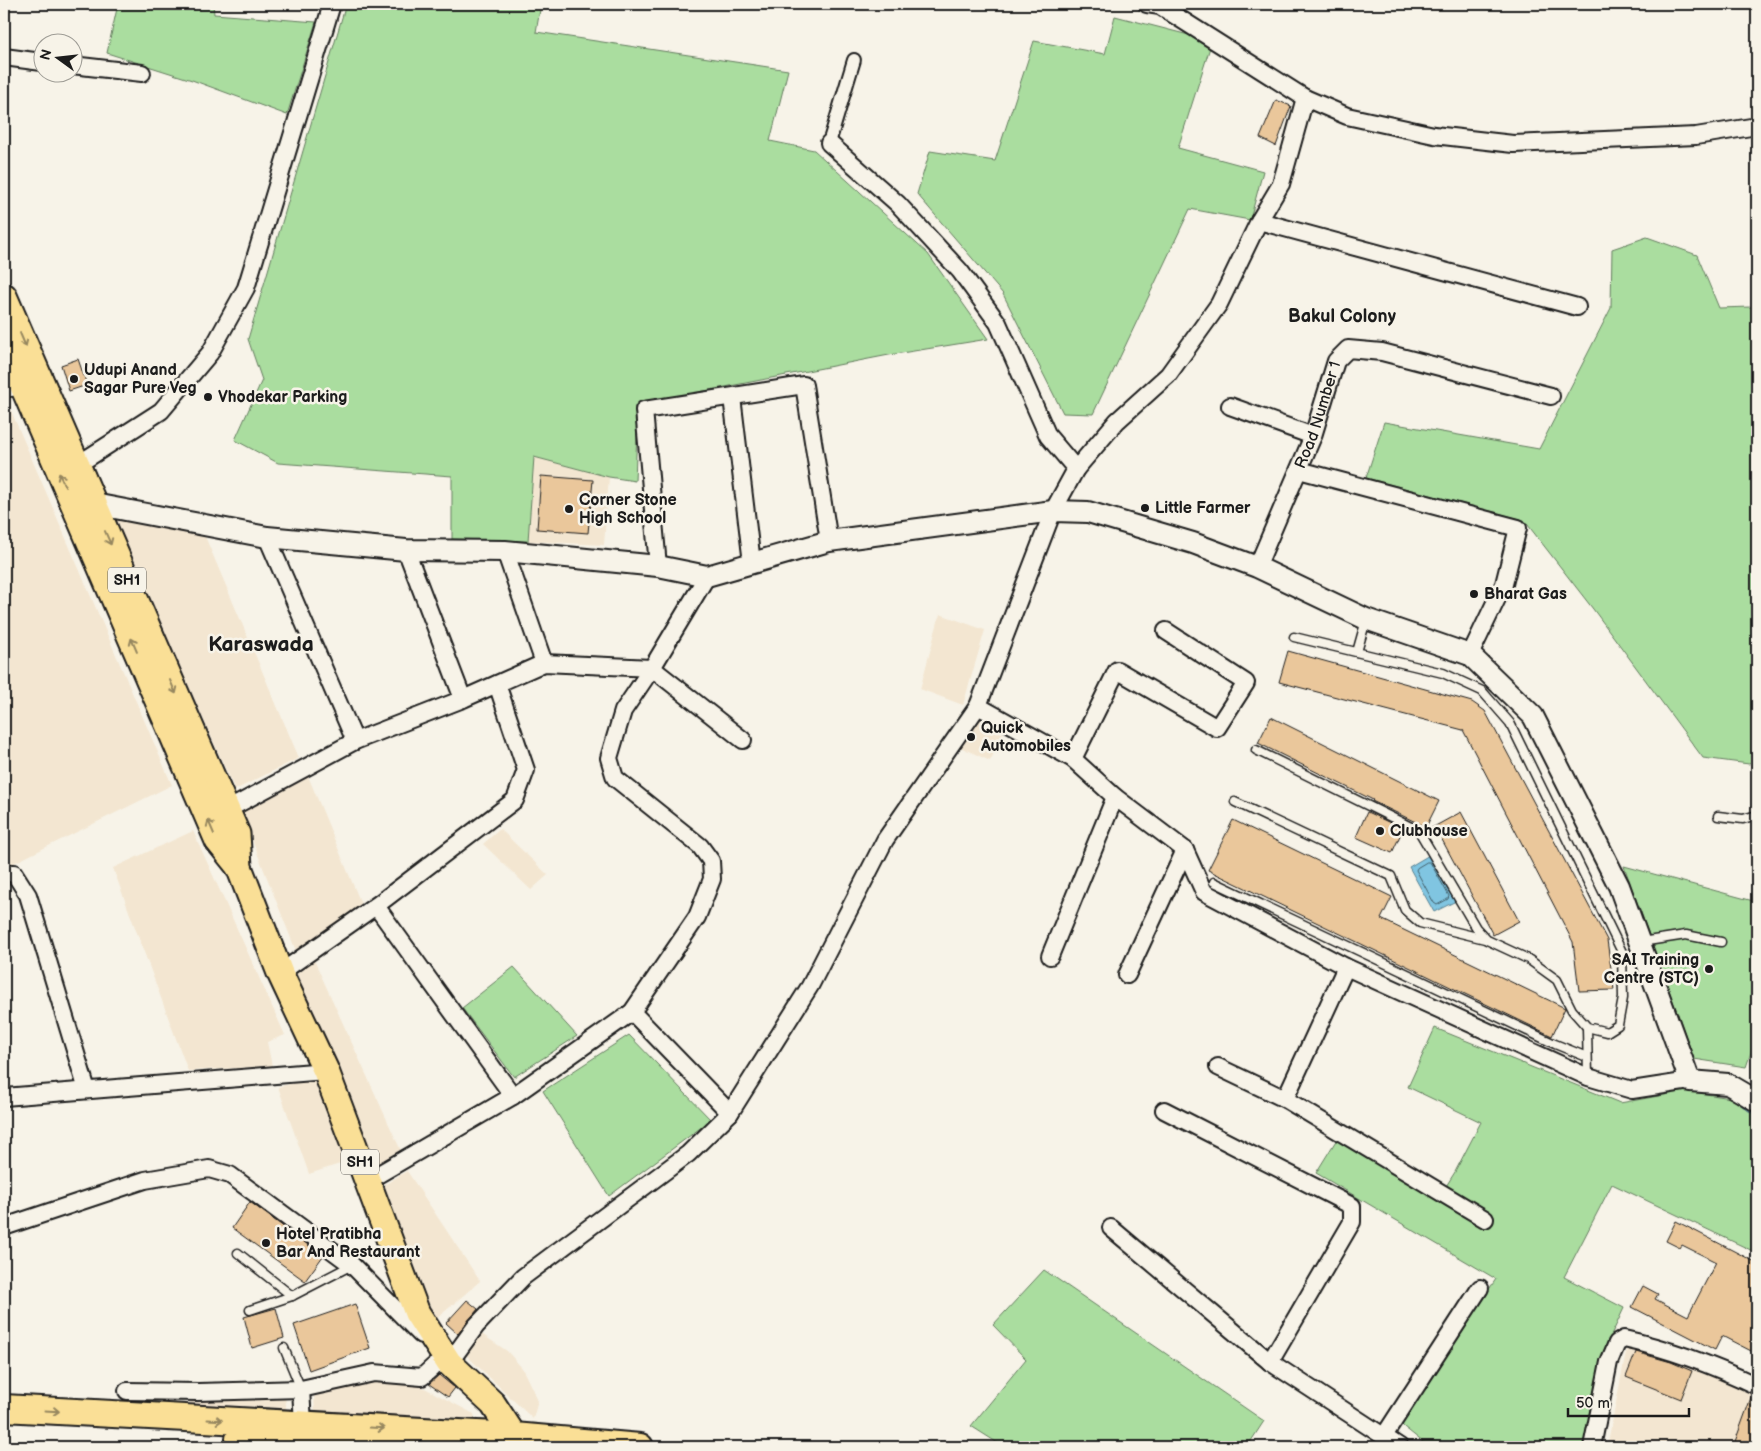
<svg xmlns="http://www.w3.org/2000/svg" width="1761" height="1451" font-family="'Balsamiq Sans',sans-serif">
	<rect width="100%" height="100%" fill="#f7f3e8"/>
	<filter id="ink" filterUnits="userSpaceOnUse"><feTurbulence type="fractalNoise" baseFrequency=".02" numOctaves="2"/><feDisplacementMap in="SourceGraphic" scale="10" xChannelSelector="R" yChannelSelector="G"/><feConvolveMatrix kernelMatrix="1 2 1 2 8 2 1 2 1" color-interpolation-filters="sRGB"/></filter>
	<g filter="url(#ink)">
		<g fill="#f3e6d1">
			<polygon points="4,406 9,406 172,785 14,863 4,863"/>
			<polygon points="534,457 609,477 604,545 528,541"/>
			<polygon points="111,514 204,534 299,758 235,790"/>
			<polygon points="940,614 985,630 963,705 920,689"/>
			<polygon points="977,716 1004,734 990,761 958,746"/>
			<polygon points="308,776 362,906 296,951 241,812"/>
			<polygon points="500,829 548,875 531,890 483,844"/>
			<polygon points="193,831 285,1035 267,1042 272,1066 188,1071 113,868"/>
			<polygon points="314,960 402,1153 376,1165 295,972"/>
			<polygon points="315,1078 346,1162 309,1174 278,1087"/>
			<polygon points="407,1171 480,1281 435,1320 384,1185"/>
			<polygon points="480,1333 507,1351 522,1368 538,1401 533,1419 466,1355"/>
			<polygon points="1628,1343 1757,1393 1757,1447 1607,1447"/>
			<polygon points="375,1382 417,1384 474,1414 477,1425 315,1418 314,1390"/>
			<polygon points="285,1393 287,1417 190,1413 190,1400"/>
		</g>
		<g fill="#aadd9f" stroke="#637c5e">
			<polygon points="118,4 213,4 214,14 316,22 287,115 192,80 107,53"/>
			<polygon points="346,4 541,4 536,32 788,70 770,141 814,150 928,254 988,339 889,355 638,404 635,481 609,477 534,457 528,541 452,539 452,476 278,463 235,440 262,380 248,339"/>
			<polygon points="1115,16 1212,41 1178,148 1263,171 1250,220 1190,209 1093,414 1063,413 1003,294 917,194 930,151 995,161 1034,41 1105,54"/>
			<polygon points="1647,237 1697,255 1719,308 1751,307 1757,304 1757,760 1749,764 1703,758 1593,609 1524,520 1366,478 1384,422 1539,449 1611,308 1612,249"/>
			<polygon points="1624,866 1757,902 1757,1035 1746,1067 1694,1059"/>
			<polygon points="514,967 577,1036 514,1077 462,1008"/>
			<polygon points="1435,1028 1620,1103 1686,1091 1731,1098 1757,1117 1757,1253 1612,1184 1564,1277 1624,1308 1612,1334 1588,1447 1429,1447 1399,1423 1496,1279 1316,1173 1337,1139 1438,1199 1455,1172 1481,1122 1408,1087"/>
			<polygon points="629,1035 711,1120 609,1196 543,1091"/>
			<polygon points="1044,1270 1264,1421 1249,1444 1255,1447 1004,1447 971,1426 1026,1359 993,1325"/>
		</g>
		<polygon fill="#80c5e1" stroke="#588192" points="1431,854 1458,900 1434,912 1409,867"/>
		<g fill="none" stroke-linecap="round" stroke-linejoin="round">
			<polygon stroke="#44606b" stroke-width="1" points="1427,862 1430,862 1449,896 1448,899 1437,905 1434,903 1416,870 1417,868"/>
			<polyline stroke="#588192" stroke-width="5" points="1743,1104 1757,1114"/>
		</g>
		<g fill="#eac79b" stroke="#1c1c1c">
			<polygon points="1276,100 1291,106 1276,146 1260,138"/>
			<polygon points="78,359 87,385 69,391 61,365"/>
			<polygon points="541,476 593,480 588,533 537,529"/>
			<polygon points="1288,651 1472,702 1485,711 1607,940 1614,990 1579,991 1573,942 1463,730 1279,682"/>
			<polygon points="1271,717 1439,801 1426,827 1372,801 1373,800 1258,743"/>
			<polygon points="1367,812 1403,829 1392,853 1356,837"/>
			<polygon points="1461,812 1519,921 1493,935 1439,834 1430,829"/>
			<polygon points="1233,820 1392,897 1381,919 1565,1008 1552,1036 1208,870"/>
			<polygon points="250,1202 323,1256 305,1281 232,1228"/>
			<polygon points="1676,1221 1757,1263 1757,1354 1722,1336 1715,1350 1632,1307 1643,1286 1658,1294 1655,1299 1688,1316 1716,1262 1682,1245 1680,1248 1666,1241"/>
			<polygon points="467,1300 478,1309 458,1334 446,1323"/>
			<polygon points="355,1304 370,1348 309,1370 294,1325"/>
			<polygon points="276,1308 284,1338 252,1348 244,1317"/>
			<polygon points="1636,1352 1671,1362 1692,1371 1681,1399 1626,1377"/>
			<polygon points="439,1375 455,1388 448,1397 429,1384"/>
			<polygon points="1752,1395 1757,1396 1757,1447 1733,1447"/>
		</g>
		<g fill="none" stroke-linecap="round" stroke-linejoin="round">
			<defs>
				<g id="service">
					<polyline points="1357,652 1366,620"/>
					<polyline points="1256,750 1419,831 1476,928 1487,940 1528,959 1557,980 1572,1010 1587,1027 1607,1032 1618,1025 1623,998 1622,952 1510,723 1482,691 1443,673 1294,637"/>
					<polyline points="1235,802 1391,876 1405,910 1420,923 1485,939"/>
					<polyline points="1718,816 1743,819 1757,815"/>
					<polyline points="1214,882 1555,1044 1587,1057"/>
					<polyline points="1641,942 1686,935 1721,942"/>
					<polyline points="1587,1027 1588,1077"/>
					<polyline points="238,1253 292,1296 352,1265"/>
					<polyline points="250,1310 292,1296"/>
					<polyline points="284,1348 301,1389"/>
				</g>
				<polyline id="pedestrian" points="829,143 854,60"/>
				<g id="minor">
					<polyline points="1147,4 1160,6 1305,98 1347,116 1434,135 1513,144 1696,136 1757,126"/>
					<polyline points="4,57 42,62"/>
					<polyline points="72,65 142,73"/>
					<polyline points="829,143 898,204 960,271 998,323 1048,436 1076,469"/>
					<polyline points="1259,221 1577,307"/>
					<polyline points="4,389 22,386 30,382"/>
					<polyline points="732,397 752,563"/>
					<polyline points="1230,406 1313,436"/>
					<polyline points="77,465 161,411 210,353 246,288 332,4"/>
					<polyline points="1299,470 1518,528 1504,584 1470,655"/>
					<polyline points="267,537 355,741"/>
					<polyline points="406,550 463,699"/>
					<polyline points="505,551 544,663"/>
					<polyline points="658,566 644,410 804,385 829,541"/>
					<path id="s1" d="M1257,567L1313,436L1336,361L1348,349L1382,352L1551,396"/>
					<polyline points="978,706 1073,759 1115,797 1185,850 1204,892 1346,967 1588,1077 1632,1090 1690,1081"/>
					<polyline points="1073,759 1117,670 1217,728 1246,683 1166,631"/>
					<polyline points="227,810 355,741 463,699 544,663 652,668 707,576"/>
					<polyline points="4,873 14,873 28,895 87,1090"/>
					<polyline points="376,906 513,1096"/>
					<polyline points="1050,956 1115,797"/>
					<polyline points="280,973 377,905 515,800 526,770 497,684"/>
					<polyline points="1127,975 1185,850"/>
					<polyline points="632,1012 730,1113"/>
					<polyline points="1218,1067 1285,1099 1485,1219"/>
					<polyline points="4,1097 326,1071"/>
					<polyline points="1285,1099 1346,967"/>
					<polyline points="1164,1110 1352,1206 1352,1222 1270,1362"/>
					<polyline points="367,1181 513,1096 632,1012 697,917 712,879 711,861 700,846 615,778 609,758 623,711 652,668 743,740"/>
					<polyline points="4,1227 145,1180 209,1169 230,1175 352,1265 421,1335"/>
					<polyline points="1111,1228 1270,1362 1400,1447"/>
					<polyline points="301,1389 303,1424"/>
					<polyline points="127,1391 198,1392 301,1389 374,1373 422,1377 434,1366 449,1363 476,1326 523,1277 688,1154 730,1113 810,986 885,840 978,706 1053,511 1076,469 1117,421 1168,375 1219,304 1259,221 1281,184 1305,98"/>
					<polyline points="1384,1436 1480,1288"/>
					<path d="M1592,1447L1609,1362L1617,1343L1624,1339C1670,1349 1715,1366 1757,1386"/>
				</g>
				<polyline id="tertiary" points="84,506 94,504 267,537 406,550 505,551 658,566 707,576 829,541 1053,511 1088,512 1193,543 1257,567 1366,619 1470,655 1533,716 1619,886 1690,1081 1728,1084 1757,1101"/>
				<g id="primary">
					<polyline points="4,296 237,834 239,867 280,973 326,1071 417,1313 449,1363 493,1404 514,1436"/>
					<polyline points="4,342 218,841 239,867"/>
				</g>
				<g id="trunk">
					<polyline points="4,1408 514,1436 640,1447"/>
					<polyline points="239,1439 376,1447"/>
				</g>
			</defs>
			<use href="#service" stroke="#1c1c1c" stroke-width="11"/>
			<use href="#pedestrian" stroke="#1c1c1c" stroke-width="16"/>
			<use href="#minor" stroke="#1c1c1c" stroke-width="20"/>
			<use href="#tertiary" stroke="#1c1c1c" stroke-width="24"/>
			<use href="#primary" stroke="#1c1c1c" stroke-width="29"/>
			<use href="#trunk" stroke="#1c1c1c" stroke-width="30"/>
			<use href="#service" stroke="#f7f3e8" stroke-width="8"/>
			<use href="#pedestrian" stroke="#f7f3e8" stroke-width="12"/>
			<use href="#minor" stroke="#f7f3e8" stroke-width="16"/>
			<use href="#tertiary" stroke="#f7f3e8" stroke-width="20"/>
			<use href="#primary" stroke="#fadf96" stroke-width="25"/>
			<use href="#trunk" stroke="#fadf96" stroke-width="26"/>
		</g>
		<defs><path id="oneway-shaft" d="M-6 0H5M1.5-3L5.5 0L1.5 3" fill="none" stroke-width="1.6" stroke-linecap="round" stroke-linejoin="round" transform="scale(1.25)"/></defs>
		<g stroke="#96875f">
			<use href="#oneway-shaft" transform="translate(23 340) rotate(67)"/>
			<use href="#oneway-shaft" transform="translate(62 480) rotate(-114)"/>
			<use href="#oneway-shaft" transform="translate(108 538) rotate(66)"/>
			<use href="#oneway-shaft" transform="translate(134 645) rotate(-113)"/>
			<use href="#oneway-shaft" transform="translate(173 687) rotate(66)"/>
			<use href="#oneway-shaft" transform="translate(211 827) rotate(-113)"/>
			<use href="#oneway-shaft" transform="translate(52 1411) rotate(3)"/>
			<use href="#oneway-shaft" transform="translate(215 1420) rotate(3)"/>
			<use href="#oneway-shaft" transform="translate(377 1428) rotate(3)"/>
		</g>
	</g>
	<g fill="#1c1c1c" stroke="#f7f3e8" stroke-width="2">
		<circle cx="74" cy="379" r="5"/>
		<circle cx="208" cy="397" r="5"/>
		<circle cx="1145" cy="508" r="5"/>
		<circle cx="569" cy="509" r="5"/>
		<circle cx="1474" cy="594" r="5"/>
		<circle cx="971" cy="737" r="5"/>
		<circle cx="1380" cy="831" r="5"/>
		<circle cx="1709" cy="969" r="5"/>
		<circle cx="266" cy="1243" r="5"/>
	</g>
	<g text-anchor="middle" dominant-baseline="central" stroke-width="5" stroke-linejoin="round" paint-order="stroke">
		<g fill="#f7f3e8" stroke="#5e5c59" stroke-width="1">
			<rect x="108" y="567.5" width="38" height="25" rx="4"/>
			<rect x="341" y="1149.5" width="38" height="25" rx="4"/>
		</g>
		<g font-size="15" font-weight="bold" fill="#1c1c1c">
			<text x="127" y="580">SH1</text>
			<text x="360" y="1162">SH1</text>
		</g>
		<g font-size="16" font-weight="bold" fill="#1c1c1c" stroke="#f7f3e8" text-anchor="start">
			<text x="84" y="370">Udupi Anand<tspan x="84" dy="18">Sagar Pure Veg</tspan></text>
			<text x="218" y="397">Vhodekar Parking</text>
			<text x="579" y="500">Corner Stone<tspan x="579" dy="18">High School</tspan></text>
			<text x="1155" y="508">Little Farmer</text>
			<text x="1484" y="594">Bharat Gas</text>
			<text x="981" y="728">Quick<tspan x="981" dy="18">Automobiles</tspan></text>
			<text x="1390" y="831">Clubhouse</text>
			<text x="1699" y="960" text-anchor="end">SAI Training<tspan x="1699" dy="18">Centre (STC)</tspan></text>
			<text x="276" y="1234">Hotel Pratibha<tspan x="276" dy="18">Bar And Restaurant</tspan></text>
		</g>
		<g font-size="16" fill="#1c1c1c" stroke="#f7f3e8">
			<text stroke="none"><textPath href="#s1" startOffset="164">Road Number 1</textPath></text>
		</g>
		<g font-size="18" font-weight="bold" fill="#1c1c1c" stroke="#f7f3e8">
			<text x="1342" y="316">Bakul Colony</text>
		</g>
		<g font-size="21" font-weight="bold" fill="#1c1c1c" stroke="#f7f3e8">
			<text x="261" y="644">Karaswada</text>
		</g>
	</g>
	<rect width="1761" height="1451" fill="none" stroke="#f7f3e8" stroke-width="20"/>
	<rect x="10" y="10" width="1741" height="1431" fill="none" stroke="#1c1c1c" stroke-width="2" filter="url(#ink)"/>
	<g transform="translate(58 58) rotate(285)"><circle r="24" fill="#f7f3e8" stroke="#9f9d96"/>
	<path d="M0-4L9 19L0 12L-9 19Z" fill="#1c1c1c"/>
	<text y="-8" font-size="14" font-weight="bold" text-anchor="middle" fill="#1c1c1c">N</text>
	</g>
	<path d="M1568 1408v8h121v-8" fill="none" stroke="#1c1c1c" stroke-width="2.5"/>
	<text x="1576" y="1408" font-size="15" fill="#1c1c1c" stroke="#f7f3e8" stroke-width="4" paint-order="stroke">50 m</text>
</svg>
